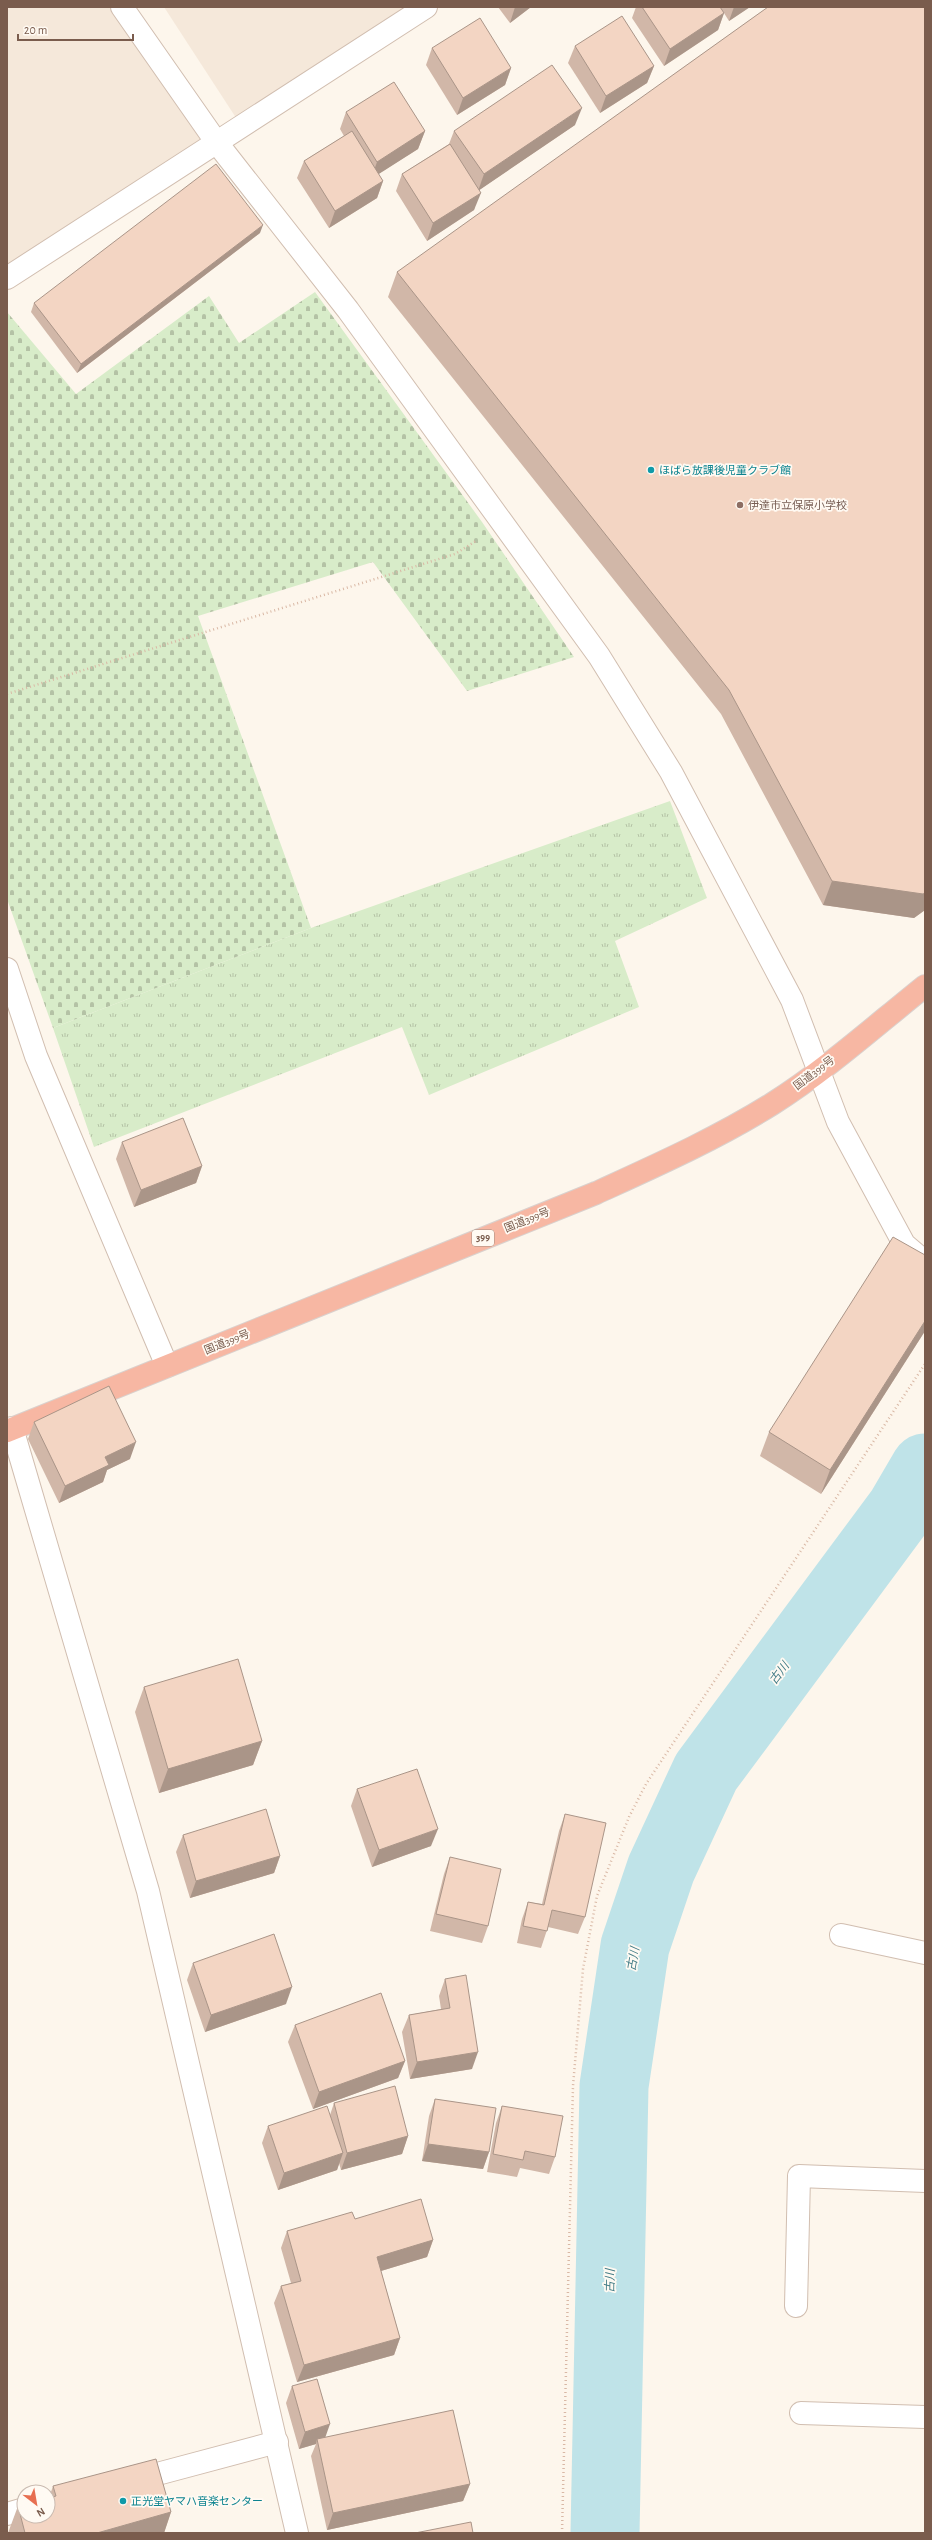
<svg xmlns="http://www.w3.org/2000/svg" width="932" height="2540" font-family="'Alegreya Sans','Noto Sans JP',sans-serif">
	<defs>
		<pattern id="grass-tufts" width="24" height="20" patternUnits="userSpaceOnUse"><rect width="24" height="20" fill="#d8ecc9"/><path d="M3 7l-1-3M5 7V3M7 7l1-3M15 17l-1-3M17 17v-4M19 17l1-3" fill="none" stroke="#b4c2a5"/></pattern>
		<pattern id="cemetery-stones" width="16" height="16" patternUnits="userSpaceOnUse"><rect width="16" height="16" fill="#d8ecc9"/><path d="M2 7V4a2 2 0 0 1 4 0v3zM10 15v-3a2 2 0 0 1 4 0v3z" fill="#b4c2a5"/></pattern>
	</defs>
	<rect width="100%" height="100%" fill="#fdf6ec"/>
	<g fill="#f5e8da">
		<polygon points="7,7 122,7 217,143 7,272"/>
		<polygon points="164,7 426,7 242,127"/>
	</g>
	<polygon fill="url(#grass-tufts)" points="670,801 707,898 615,941 639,1007 429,1095 402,1027 94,1147 53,1028 311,928"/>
	<polygon fill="url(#cemetery-stones)" points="315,292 482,522 574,657 467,691 373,562 198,616 311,928 53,1028 7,899 7,312 76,394 209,296 239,343"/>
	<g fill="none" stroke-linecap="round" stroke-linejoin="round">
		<polyline stroke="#bfe3e8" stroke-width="69" points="605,2533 614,2086 635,1946 661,1869 706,1772 901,1509 925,1468"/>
		<defs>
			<g id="minor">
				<polyline points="122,7 217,143 348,310 599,656 671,772 792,1000 838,1122 904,1244 925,1262"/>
				<polyline points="7,278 426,7"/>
				<polyline points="7,969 36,1056 167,1366"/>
				<polyline points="12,1428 148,1891 297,2533"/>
				<polyline points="841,1935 925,1953"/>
				<polyline points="796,2306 799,2176 925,2181"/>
				<polyline points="801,2413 925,2417"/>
				<polyline points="131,2481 277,2442"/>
				<polyline points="7,2514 24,2509"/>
			</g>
			<path id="highway" d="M7,1431L596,1193C655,1166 716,1139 772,1104C826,1070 875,1026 925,986"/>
		</defs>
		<use href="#minor" stroke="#d1beb0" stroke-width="24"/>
		<use href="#highway" stroke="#dad1cd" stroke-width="24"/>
		<g stroke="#d9b8a5" stroke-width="2.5" stroke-dasharray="1 3" stroke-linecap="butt">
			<polyline points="7,694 455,554 476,541"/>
			<polyline points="562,2533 573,2086 583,1969 597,1896 629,1817 646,1784 925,1364"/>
		</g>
		<use href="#minor" stroke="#fff" stroke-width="22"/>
		<use href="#highway" stroke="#f7b7a3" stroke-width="22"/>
	</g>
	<g fill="#d1b7a8">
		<polygon points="498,7 531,7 510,23"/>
		<polygon points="636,7 750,7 729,21 724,13 718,30 664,66 632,18"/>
		<polygon points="925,7 925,910 914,918 823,905 721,714 388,297 397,272"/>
		<polygon points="575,46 654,66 647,83 600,113 568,63"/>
		<polygon points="432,48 511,68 505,85 457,115 426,65"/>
		<polygon points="346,112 425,131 418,149 378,174 383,181 377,198 329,228 297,178 304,161 344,136 340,129"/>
		<polygon points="575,125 479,190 474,210 427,241 396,191 402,174 449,144 454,131"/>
		<polygon points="260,233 77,373 31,312 34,303"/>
		<polygon points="122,1142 202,1166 196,1183 134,1207 116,1159"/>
		<polygon points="925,1255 925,1331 821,1494 760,1456 769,1432"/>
		<polygon points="34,1422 130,1459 107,1470 103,1482 59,1503 28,1439"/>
		<polygon points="144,1687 262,1741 253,1765 159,1793 135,1712"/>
		<polygon points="357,1789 431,1846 372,1867 351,1806"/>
		<polygon points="565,1814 585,1917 578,1934 548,1927 541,1948 517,1943 522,1919 528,1902 542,1904 559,1831"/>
		<polygon points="183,1835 280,1856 274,1873 190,1898 176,1852"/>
		<polygon points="450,1857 488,1926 482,1943 430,1931 444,1874"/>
		<polygon points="193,1963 286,2004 205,2032 187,1980"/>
		<polygon points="445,1979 472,2069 410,2079 402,2032 409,2015 441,2009 439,1996"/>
		<polygon points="295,2025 405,2061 398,2078 313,2109 288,2042"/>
		<polygon points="435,2099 489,2152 483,2169 422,2161 429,2116"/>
		<polygon points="334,2103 408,2136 402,2154 341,2170 339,2163 337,2170 278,2190 262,2143 268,2126 330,2115"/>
		<polygon points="502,2106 555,2157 549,2174 520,2168 517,2177 487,2172 496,2123"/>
		<polygon points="355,2219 433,2240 427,2257 381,2271 400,2338 394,2355 297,2382 274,2303 281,2286 291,2283 281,2248 287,2231"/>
		<polygon points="292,2386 325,2437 470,2484 463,2501 327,2530 311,2456 316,2444 299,2449 286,2403"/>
		<polygon points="53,2486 171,2512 164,2533 8,2533 18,2506 49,2498"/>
	</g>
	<g fill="#aa9588">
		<polygon points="515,7 531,7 510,23"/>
		<polygon points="734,7 750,7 729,21"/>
		<polygon points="724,13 718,30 664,66 670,49"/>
		<polygon points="654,66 647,83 600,113 606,96"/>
		<polygon points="511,68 505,85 457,115 463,98"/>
		<polygon points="582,108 575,125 478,191 484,174"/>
		<polygon points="425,131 418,149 371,179 377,162"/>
		<polygon points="383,181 377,198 329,228 335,211"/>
		<polygon points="481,193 474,210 427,241 433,223"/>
		<polygon points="263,225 260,233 77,373 81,364"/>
		<polygon points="832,881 925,893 925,910 914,918 823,905"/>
		<polygon points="202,1166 196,1183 134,1207 141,1190"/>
		<polygon points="925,1321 925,1331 821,1494 830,1470"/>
		<polygon points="136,1442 130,1459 107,1470 103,1482 59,1503 65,1486 105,1457"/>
		<polygon points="262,1741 253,1765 159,1793 168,1769"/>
		<polygon points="438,1829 431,1846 372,1867 379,1850"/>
		<polygon points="280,1856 274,1873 190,1898 196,1881"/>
		<polygon points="292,1987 286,2004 205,2032 211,2015"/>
		<polygon points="478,2052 472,2069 410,2079 417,2062"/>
		<polygon points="405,2061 398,2078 313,2109 319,2092"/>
		<polygon points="408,2136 402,2154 341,2170 347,2153"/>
		<polygon points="428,2144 489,2152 483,2169 422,2161"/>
		<polygon points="343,2153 337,2170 278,2190 284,2173"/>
		<polygon points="433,2240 427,2257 371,2274 377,2257"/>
		<polygon points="400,2338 394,2355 297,2382 304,2365"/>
		<polygon points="330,2424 324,2441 317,2439 316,2444 299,2449 305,2432"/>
		<polygon points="470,2484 463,2501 327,2530 333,2513"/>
		<polygon points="171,2512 164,2533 97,2533"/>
	</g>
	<g fill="#f3d5c3" stroke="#aa9588">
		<polygon points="642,7 720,7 724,13 670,49"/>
		<polygon points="768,7 925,7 925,893 923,894 832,881 729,690 397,272"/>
		<polygon points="622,16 654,66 606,96 575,46"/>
		<polygon points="480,18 511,68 463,98 432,48"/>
		<polygon points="552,65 582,108 484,174 454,131"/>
		<polygon points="394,82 425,131 377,162 346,112"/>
		<polygon points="352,131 383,181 335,211 304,161"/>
		<polygon points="450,144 481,193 433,223 402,174"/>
		<polygon points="216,164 263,225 81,364 34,303"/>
		<polygon points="183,1118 202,1166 141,1190 122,1142"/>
		<polygon points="893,1237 925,1255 925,1321 830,1470 769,1432"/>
		<polygon points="109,1386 136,1442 105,1457 109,1465 65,1486 34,1422"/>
		<polygon points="238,1659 262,1741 168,1769 144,1687"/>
		<polygon points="417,1769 438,1829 379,1850 357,1789"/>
		<polygon points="266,1809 280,1856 196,1881 183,1835"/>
		<polygon points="565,1814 606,1823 585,1917 552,1910 547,1931 523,1926 528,1902 544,1905"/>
		<polygon points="450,1857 501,1869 488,1926 436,1914"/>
		<polygon points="274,1934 292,1987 211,2015 193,1963"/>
		<polygon points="466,1975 478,2052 417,2062 409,2015 450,2008 445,1979"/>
		<polygon points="381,1993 405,2061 319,2092 295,2025"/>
		<polygon points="395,2086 408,2136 347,2153 334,2103"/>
		<polygon points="435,2099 496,2108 489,2152 428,2144"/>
		<polygon points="327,2106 343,2153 284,2173 268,2126"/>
		<polygon points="502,2106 563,2116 555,2157 525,2151 523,2160 493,2154"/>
		<polygon points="421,2199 433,2240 377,2257 400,2338 304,2365 281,2286 301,2281 287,2231 352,2212 355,2219"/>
		<polygon points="317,2379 330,2424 305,2432 292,2386"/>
		<polygon points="453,2410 470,2484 333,2513 317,2439"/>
		<polygon points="156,2459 171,2512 97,2533 25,2533 18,2506 24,2504 24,2516 48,2516 48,2498 56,2496 53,2486"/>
		<polygon points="471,2522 473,2533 415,2533"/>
	</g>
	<g fill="#0f9aa8" stroke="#fffaf3" stroke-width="1.5">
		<circle cx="651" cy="470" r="4"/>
		<circle cx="123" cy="2501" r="4"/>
	</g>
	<circle fill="#8d6e63" stroke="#fffaf3" stroke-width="1.5" cx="740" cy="505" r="4"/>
	<g text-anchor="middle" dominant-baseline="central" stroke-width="3.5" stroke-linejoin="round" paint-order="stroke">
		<rect fill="#fffaf3" stroke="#a28b7f" stroke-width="1" x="472" y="1230" width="22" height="16" rx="3"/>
		<g font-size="10" font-weight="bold" fill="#7a5c4d">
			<text x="483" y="1238">399</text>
		</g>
		<g font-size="11" fill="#0d838f" stroke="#fffaf3" text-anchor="start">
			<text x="659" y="470">ほばら放課後児童クラブ館</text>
			<text x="131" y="2501">正光堂ヤマハ音楽センター</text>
		</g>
		<g font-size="11" fill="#785e54" stroke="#fffaf3" text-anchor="start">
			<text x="748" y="505">伊達市立保原小学校</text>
		</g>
		<g font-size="11" fill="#7a5c4d" stroke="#fffaf3">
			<text transform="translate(814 1073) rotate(-37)">国道399号</text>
			<text transform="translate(527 1220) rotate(-22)">国道399号</text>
			<text transform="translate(227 1342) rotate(-22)">国道399号</text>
		</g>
		<g font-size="12" font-style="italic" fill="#437c86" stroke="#fffaf3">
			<text transform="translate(779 1673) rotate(-53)">古川</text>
			<text transform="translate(633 1959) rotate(-80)">古川</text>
			<text transform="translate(610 2281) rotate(-89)">古川</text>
		</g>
	</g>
	<rect width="932" height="2540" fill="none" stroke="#7a5c4d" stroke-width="16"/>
	<g transform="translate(36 2504) rotate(149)"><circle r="19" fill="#fffaf3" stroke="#cabbb1"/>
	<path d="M0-3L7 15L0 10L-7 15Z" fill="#e76f51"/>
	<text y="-6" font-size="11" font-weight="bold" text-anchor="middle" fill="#7a5c4d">N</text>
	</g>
	<path d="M18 34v6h115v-6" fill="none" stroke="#7a5c4d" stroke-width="2"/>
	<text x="24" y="34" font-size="12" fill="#7a5c4d" stroke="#fffaf3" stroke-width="3" paint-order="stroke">20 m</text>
</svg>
